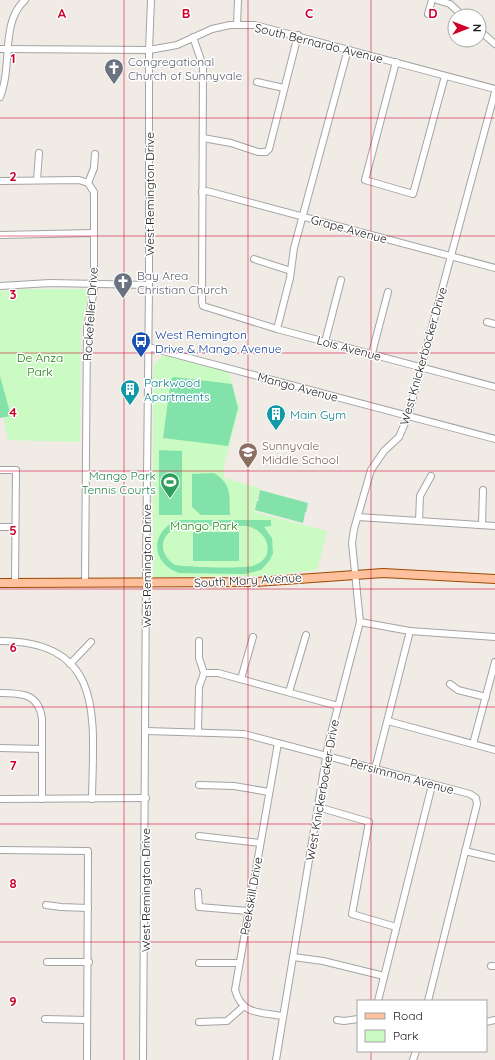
<svg xmlns="http://www.w3.org/2000/svg" width="495" height="1060" font-family="Quicksand,sans-serif">
	<rect width="100%" height="100%" fill="#f1ebe6"/>
	<g fill="#cafbc3">
		<polygon points="23,289 85,289 88,296 81,329 80,442 8,440 0,399 0,291"/>
		<polygon points="164,354 229,372 238,405 240,406 224,465 224,478 260,488 254,512 327,531 317,570 262,576 153,577 153,382 154,365"/>
	</g>
	<g fill="#82e2a9" fill-rule="evenodd">
		<polygon points="0,376 11,416 0,418"/>
		<polygon points="174,377 232,384 238,408 228,446 163,438 171,379"/>
		<polygon points="159,450 182,451 182,515 159,515"/>
		<path d="M214,473C233,485 229,496 230,515H201L192,507V474Z"/>
		<polygon points="260,490 308,503 306,513 304,512 305,514 303,523 255,510 257,501 260,501 258,500"/>
		<path d="M178,520H271V526L264,527L272,538L273,553L270,560L261,570L245,574L179,573C150,563 150,531 178,520ZM184,526H247C271,532 276,560 252,566C238,569 190,567 175,565C155,551 161,530 184,526Z"/>
		<rect x="193" y="532" width="46" height="29"/>
	</g>
	<g fill="none" stroke-linecap="round" stroke-linejoin="round">
		<defs>
			<g id="minor">
				<polyline points="437,0 450,4 463,16"/>
				<polyline points="428,14 432,0"/>
				<polyline points="237,25 238,0"/>
				<polyline points="479,30 495,44"/>
				<polyline points="193,37 203,66 202,302 203,306 277,329 495,387"/>
				<polyline points="0,49 149,50 177,45 212,29 230,25 255,25 495,89"/>
				<polyline points="396,62 365,180 413,194 445,76"/>
				<polyline points="257,82 284,88"/>
				<path d="M0,97C13,65 0,23 25,0"/>
				<polyline points="203,138 231,143 258,152 266,152 269,149 298,35"/>
				<polyline points="37,180 39,153"/>
				<polyline points="0,181 79,180 88,183 94,192 94,290 87,327 85,583"/>
				<polyline points="88,183 94,168 95,154"/>
				<polyline points="202,192 207,191 495,268"/>
				<polyline points="0,235 94,233"/>
				<polyline points="254,259 291,271"/>
				<polyline points="0,286 50,283 149,285"/>
				<polyline points="487,322 495,324"/>
				<polyline points="277,329 290,278 294,248 348,49"/>
				<polyline points="325,342 341,280"/>
				<polyline points="148,347 495,439"/>
				<polyline points="372,353 388,292"/>
				<polyline points="0,470 16,470 15,584"/>
				<polyline points="358,517 495,526"/>
				<polyline points="419,521 420,496 431,476"/>
				<polyline points="482,525 483,490"/>
				<polyline points="0,527 15,527"/>
				<polyline points="360,622 410,631 375,769"/>
				<polyline points="410,631 495,637"/>
				<path d="M0,641C107,641 93,721 92,799"/>
				<polyline points="199,641 199,658 204,673"/>
				<polyline points="70,664 91,642"/>
				<polyline points="204,673 218,673 338,706"/>
				<polyline points="241,679 253,637"/>
				<polyline points="450,684 458,690 486,697"/>
				<polyline points="289,692 306,635"/>
				<path d="M0,693C21,693 39,693 42,719V799"/>
				<polyline points="388,721 495,750"/>
				<polyline points="146,731 244,734 470,794 476,798 477,804 428,1001"/>
				<polyline points="198,732 199,687 204,673"/>
				<path d="M278,743L235,990C242,1015 260,1012 282,1016"/>
				<polyline points="473,744 495,662"/>
				<polyline points="0,748 42,749"/>
				<polyline points="199,785 234,786 269,792"/>
				<polyline points="0,799 146,798"/>
				<polyline points="318,807 369,822 352,914 396,927"/>
				<polyline points="199,836 260,843"/>
				<polyline points="0,850 88,851 87,1060"/>
				<polyline points="465,851 495,858"/>
				<polyline points="198,892 199,907 248,911"/>
				<polyline points="46,905 61,907 88,908"/>
				<polyline points="293,957 323,961 384,976"/>
				<polyline points="47,962 89,962"/>
				<polyline points="199,963 239,963"/>
				<polyline points="491,966 495,966"/>
				<polyline points="378,1001 432,785"/>
				<polyline points="45,1019 87,1020"/>
				<polyline points="337,1020 344,1021 358,1019"/>
				<polyline points="199,1022 227,1021 243,1007"/>
				<polyline points="486,1022 495,1020"/>
				<polyline points="143,1060 146,573 149,285 149,50 151,0"/>
				<polyline points="276,1060 328,745 360,622 352,543 354,529 371,470 384,451 399,437 408,416 495,92"/>
				<polyline points="413,1060 416,1051"/>
			</g>
			<polyline id="major" points="0,583 256,582 383,573 495,579"/>
		</defs>
		<use href="#minor" stroke="#a4a4a4" stroke-width="8"/>
		<use href="#major" stroke="#9c4900" stroke-width="10"/>
		<use href="#minor" stroke="#fff" stroke-width="6"/>
		<use href="#major" stroke="#ffc19d" stroke-width="8"/>
	</g>
	<path fill="none" stroke="#d0002a" stroke-width="1" stroke-opacity="0.55" d="M124,0V1060M248,0V1060M371,0V1001M0,118H495M0,236H495M0,353H495M0,471H495M0,589H495M0,707H495M0,824H495M0,942H495M371,1051V1060"/>
	<defs>
		<symbol id="church-pin" viewBox="-11 -11 22 30"><path d="M0 17L-7.5 6A9.5 9.5 0 1 1 7.5 6Z" fill="#6b7280" stroke="#fff"/><path d="M-1.2-6h2.4v3.5h3.3v2.4h-3.3V6h-2.4V-.1h-3.3v-2.4h3.3Z" fill="#fff"/></symbol>
		<symbol id="bus-pin" viewBox="-11 -11 22 30"><path d="M0 17L-7.5 6A9.5 9.5 0 1 1 7.5 6Z" fill="#1a4fb4" stroke="#fff"/><path d="M-5-6H5V4H4V6H2V4H-2V6H-4V4H-5ZM-3.5-4V0h7V-4ZM-3.5 1.2v1.5H-2V1.2ZM2 1.2v1.5H3.5V1.2Z" fill="#fff"/></symbol>
		<symbol id="building-pin" viewBox="-11 -11 22 30"><path d="M0 17L-7.5 6A9.5 9.5 0 1 1 7.5 6Z" fill="#0f9aa8" stroke="#fff"/><path d="M-4-6H4V6H1V3H-1V6H-4ZM-2.5-4.3h1.7v1.8h-1.7ZM.8-4.3h1.7v1.8H.8ZM-2.5-1h1.7V.8h-1.7ZM.8-1h1.7V.8H.8Z" fill="#fff"/></symbol>
		<symbol id="school-pin" viewBox="-11 -11 22 30"><path d="M0 17L-7.5 6A9.5 9.5 0 1 1 7.5 6Z" fill="#8d6e63" stroke="#fff"/><path d="M0-5L7-2L0 1L-7-2ZM-4 1L0 2.5L4 1V4Q0 6-4 4Z" fill="#fff"/></symbol>
		<symbol id="stadium-pin" viewBox="-11 -11 22 30"><path d="M0 17L-7.5 6A9.5 9.5 0 1 1 7.5 6Z" fill="#2e9e5b" stroke="#fff"/><path d="M0-5a6.5 5 0 1 0 0 10a6.5 5 0 1 0 0-10ZM-3.5-1.8h7v3.6h-7Z" fill="#fff"/></symbol>
	</defs>
	<g fill-rule="evenodd">
		<use href="#church-pin" x="103" y="57" width="22" height="30"/>
		<use href="#church-pin" x="112" y="271" width="22" height="30"/>
		<use href="#bus-pin" x="130" y="330" width="22" height="30"/>
		<use href="#building-pin" x="119" y="378" width="22" height="30"/>
		<use href="#building-pin" x="265" y="403" width="22" height="30"/>
		<use href="#school-pin" x="237" y="441" width="22" height="30"/>
		<use href="#stadium-pin" x="159" y="471" width="22" height="30"/>
	</g>
	<g text-anchor="middle" dominant-baseline="central" stroke-width="3" stroke-linejoin="round" paint-order="stroke">
		<g font-size="12" fill="#202020" stroke="#fff">
			<text transform="translate(319 43) rotate(14)">South Bernardo Avenue</text>
			<text transform="translate(149 194) rotate(-90)">West Remington Drive</text>
			<text transform="translate(349 229) rotate(15)">Grape Avenue</text>
			<text transform="translate(90 314) rotate(-86)">Rockefeller Drive</text>
			<text transform="translate(349 348) rotate(15)">Lois Avenue</text>
			<text transform="translate(423 356) rotate(-74)">West Knickerbocker Drive</text>
			<text transform="translate(298 387) rotate(15)">Mango Avenue</text>
			<text transform="translate(146 566) rotate(-90)">West Remington Drive</text>
			<text transform="translate(248 580) rotate(-3)">South Mary Avenue</text>
			<text transform="translate(402 776) rotate(15)">Persimmon Avenue</text>
			<text transform="translate(322 790) rotate(-80)">West Knickerbocker Drive</text>
			<text transform="translate(145 890) rotate(-90)">West Remington Drive</text>
			<text transform="translate(251 896) rotate(-80)">Peekskill Drive</text>
		</g>
		<g font-size="12" fill="#5b616d" stroke="#fff" text-anchor="start">
			<text x="128" y="61">Congregational<tspan x="128" dy="14">Church of Sunnyvale</tspan></text>
			<text x="137" y="275">Bay Area<tspan x="137" dy="14">Christian Church</tspan></text>
		</g>
		<g font-size="12" fill="#164399" stroke="#fff" text-anchor="start">
			<text x="155" y="334">West Remington<tspan x="155" dy="14">Drive &amp; Mango Avenue</tspan></text>
		</g>
		<g font-size="12" fill="#178408" stroke="#fff">
			<text x="40" y="357">De Anza<tspan x="40" dy="14">Park</tspan></text>
			<text x="204" y="525">Mango Park</text>
		</g>
		<g font-size="12" fill="#0d838f" stroke="#fff" text-anchor="start">
			<text x="144" y="382">Parkwood<tspan x="144" dy="14">Apartments</tspan></text>
			<text x="290" y="414">Main Gym</text>
		</g>
		<g font-size="12" fill="#785e54" stroke="#fff" text-anchor="start">
			<text x="262" y="445">Sunnyvale<tspan x="262" dy="14">Middle School</tspan></text>
		</g>
		<g font-size="12" fill="#27864d" stroke="#fff" text-anchor="end">
			<text x="156" y="475">Mango Park<tspan x="156" dy="14">Tennis Courts</tspan></text>
		</g>
	</g>
	<g font-size="13" text-anchor="middle" font-weight="bold" fill="#d0002a" stroke="#fff" stroke-width="3" stroke-linejoin="round" paint-order="stroke">
		<text x="62" y="18">A</text>
		<text x="186" y="18">B</text>
		<text x="309" y="18">C</text>
		<text x="433" y="18">D</text>
		<text x="13" y="63">1</text>
		<text x="13" y="181">2</text>
		<text x="13" y="299">3</text>
		<text x="13" y="417">4</text>
		<text x="13" y="535">5</text>
		<text x="13" y="652">6</text>
		<text x="13" y="770">7</text>
		<text x="13" y="888">8</text>
		<text x="13" y="1006">9</text>
	</g>
	<rect x="357" y="1000" width="130" height="52" fill="#ffffff" stroke="#a6a6a6"/>
	<rect x="365" y="1013" width="20" height="6" fill="#ffc19d" stroke="#a6a6a6"/>
	<text x="393" y="1020" font-size="12" fill="#202020">Road</text>
	<rect x="365" y="1030" width="20" height="12" fill="#cafbc3" stroke="#a6a6a6"/>
	<text x="393" y="1040" font-size="12" fill="#202020">Park</text>
	<g transform="translate(467 28) rotate(90)"><circle r="19" fill="#ffffff" stroke="#a6a6a6"/>
	<path d="M0-3L7 15L0 10L-7 15Z" fill="#d0002a"/>
	<text y="-6" font-size="11" font-weight="bold" text-anchor="middle" fill="#202020">N</text>
	</g>
</svg>
